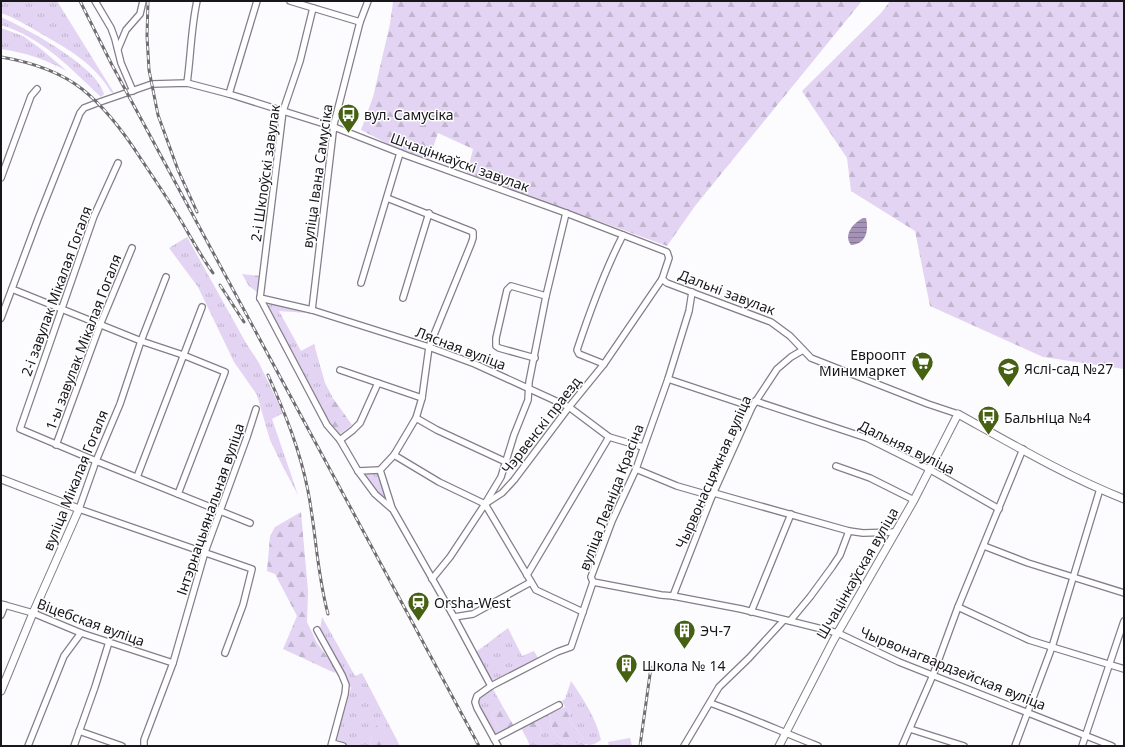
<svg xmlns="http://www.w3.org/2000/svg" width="1125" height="747" font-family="'Noto Sans',sans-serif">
	<defs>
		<pattern id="grass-tufts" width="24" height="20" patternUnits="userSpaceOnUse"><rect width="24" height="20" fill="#e3d4f3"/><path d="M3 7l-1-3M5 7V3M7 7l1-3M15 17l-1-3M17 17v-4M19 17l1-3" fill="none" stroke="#c2b5d0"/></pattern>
		<pattern id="forest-firs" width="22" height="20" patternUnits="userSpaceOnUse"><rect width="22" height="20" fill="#e3d4f3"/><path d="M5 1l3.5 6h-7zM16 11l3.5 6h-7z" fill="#c2b5d0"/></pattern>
		<pattern id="water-rules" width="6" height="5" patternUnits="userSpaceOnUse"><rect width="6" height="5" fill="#a593b7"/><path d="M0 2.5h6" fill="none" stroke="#857794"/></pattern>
	</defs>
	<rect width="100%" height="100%" fill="#fcfbfe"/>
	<g fill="url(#grass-tufts)">
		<path d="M1,1H57L114,93L111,92C94,63 68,49 40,33C27,25 15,18 1,13Z"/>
		<path d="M1,17C27,29 97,66 104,94L101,97C71,69 42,37 1,25Z"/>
		<path d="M1,28L23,36L41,49L67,71C44,59 27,53 1,49Z"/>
		<polygon points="187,237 246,343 259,363 283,413 272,419 298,495 283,467 270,440 257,395 234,362 198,287 169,248"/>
		<polygon points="271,304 307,313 279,311 301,351 314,344 325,383 333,398 321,407 267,306"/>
		<polygon points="375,473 379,475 387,499 378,493 365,477 367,474"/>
		<path d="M322,617L355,676L362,673L400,746H396L390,741L372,736L370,746C360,746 343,747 336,739L351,688L320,630Z"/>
		<polygon points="508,628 522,656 534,651 538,658 494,680 491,679 476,652"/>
		<path d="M571,681C584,700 596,718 601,740C596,743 591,747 586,744L582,746H572L584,738L569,721L570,708L565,707L562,701L565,699Z"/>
		<polygon points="493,689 503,707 491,715 501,733 495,735 479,708 479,698"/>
		<polygon points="549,714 552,729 567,746 530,746 527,739 537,739 542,730 535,721"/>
	</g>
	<g fill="url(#forest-firs)">
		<polygon points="425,1 862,1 695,206 667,246 467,173 473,149 438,133 429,159 396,148 361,130 373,97 390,24 393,2"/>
		<polygon points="890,1 1124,1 1124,369 1043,357 930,306 915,231 851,191 847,158 802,91 881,13"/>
		<polygon points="242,274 260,276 257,292 249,286"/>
		<polygon points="333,398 352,425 340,434 329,422 321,407"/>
		<polygon points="301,512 308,591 307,622 317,643 336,669 335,673 283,649 297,616 275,574 267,571 270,536 275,527"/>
		<polygon points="503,707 514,726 501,733 491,715"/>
		<polygon points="565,707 570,708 569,721 584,738 572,746 567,746 552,729 549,714"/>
		<polygon points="535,721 542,730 537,739 527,739 521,728"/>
		<polygon points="376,725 396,746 370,746 372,736 369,730"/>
	</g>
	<polygon fill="#e3d4f3" points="630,738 632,746 609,746 608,742"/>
	<path fill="url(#water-rules)" d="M863,218H866C869,231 866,244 851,245C843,235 853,223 863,218Z"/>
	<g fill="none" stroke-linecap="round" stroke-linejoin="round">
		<defs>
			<g id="minor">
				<polyline points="95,1 111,28 115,39 121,63 133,91"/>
				<polyline points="290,1 360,22"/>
				<polyline points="118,49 126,30 140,14 143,1"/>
				<path d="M187,83C191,55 191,28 197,1"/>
				<polyline points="229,94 257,1"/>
				<polyline points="118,163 94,216 20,429 96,461 250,523"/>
				<polyline points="1,178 31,96 37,89"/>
				<polyline points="387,198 473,232 473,238 471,244 429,347 422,398 416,418 394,455 380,470 392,508 454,617 491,686 477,696 475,702 477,708 498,746"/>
				<polyline points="166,277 141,341 120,404 96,461 79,509 252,569 243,605 225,653"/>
				<polyline points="662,279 667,283 771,322 790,336 811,358 928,404 958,414"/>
				<polyline points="361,283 400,153"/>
				<polyline points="12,289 141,341 183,355 225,372 178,494"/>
				<polyline points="260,298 312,310 429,347 475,364 569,407 609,437 643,447"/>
				<polyline points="260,298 283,111 300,61 313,8"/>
				<polyline points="260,298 327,425 340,440 358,471 375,494 391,508"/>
				<polyline points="403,298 429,213"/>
				<polyline points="312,310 334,124 360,22 368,1"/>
				<polyline points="1,318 38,219 80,113 84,108 97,103 152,84 187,83 229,94 334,127 408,156 566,213 667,252 669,258 662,279 604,364 569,407 514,480 502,493 485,504 450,557 432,579"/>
				<polyline points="535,358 499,348 496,346 496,338 507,290 511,286 546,296"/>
				<path d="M604,364L579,354L577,350C590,311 604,272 623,235"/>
				<polyline points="340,370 422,398"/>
				<polyline points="668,379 752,407"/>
				<polyline points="755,401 867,438 929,469 999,509"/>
				<polyline points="416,418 437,430 506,462"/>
				<polyline points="340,440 353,430 360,423 378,383"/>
				<polyline points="56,445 100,325 132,248"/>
				<polyline points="394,455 439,482 485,504"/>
				<polyline points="836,466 870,478 914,500"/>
				<polyline points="636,469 677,486 712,496"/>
				<polyline points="358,471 380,470"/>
				<polyline points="137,477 202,307"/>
				<polyline points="714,493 849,531 863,533 896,532"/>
				<polyline points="486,502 501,477 514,435 528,400 529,382 546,296 566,213"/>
				<polyline points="485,504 536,590 583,612"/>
				<polyline points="984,546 1028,563 1124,593"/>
				<polyline points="527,575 609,437"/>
				<polyline points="593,582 661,595 673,596 741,609 838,633 899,662 1112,746"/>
				<polyline points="673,596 712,496 752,407 777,369 791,357 803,350"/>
				<polyline points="1,604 33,613 81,633 173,663"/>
				<polyline points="958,607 1029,640 1124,669"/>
				<polyline points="751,612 791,514"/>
				<polyline points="1,615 5,605"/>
				<polyline points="454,617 473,614 531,582"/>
				<polyline points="790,621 810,597 832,567 840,555 849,531"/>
				<polyline points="317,630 342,675 346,685 345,694 331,746"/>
				<polyline points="491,686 557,652 571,647 593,582 591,577 612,521 636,469 668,379 689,311 692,292"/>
				<path d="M710,703C747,716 782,732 818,746"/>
				<polyline points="910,729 964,746"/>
				<polyline points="79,731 122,746"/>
				<polyline points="494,739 559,705"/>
				<polyline points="332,743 343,746"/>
				<polyline points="28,746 64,656 81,633"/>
				<polyline points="74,746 95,687 109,642"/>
				<polyline points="144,746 144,740 173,663 205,552 247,437 256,409"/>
				<polyline points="684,746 719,687 749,658 784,620"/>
				<polyline points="902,746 933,675 958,607 1023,449"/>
				<polyline points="1015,746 1052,647 1100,489"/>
				<polyline points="1082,746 1124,621"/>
			</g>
			<g id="tertiary">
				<polyline points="1,479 79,509 33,613 1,691"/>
				<path d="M779,746L833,641L914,500L958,414C1012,444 1066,476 1124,499"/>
			</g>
		</defs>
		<use href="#minor" stroke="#847d8b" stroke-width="8"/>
		<use href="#tertiary" stroke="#847d8b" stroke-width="9"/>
		<use href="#minor" stroke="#fff" stroke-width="5.5"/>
		<use href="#tertiary" stroke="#fff" stroke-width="7"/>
		<defs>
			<g id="rail">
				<polyline points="80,1 112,65 479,746"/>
				<polyline points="148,1 147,36 149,70 158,115 178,170 197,212"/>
				<path d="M1,57C30,62 59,71 82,89C106,108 125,134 141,159C157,183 173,206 187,231C195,245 203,259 213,273"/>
				<polyline points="220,285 244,322"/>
				<path d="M268,375C285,413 300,450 308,491C316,532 317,574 328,614"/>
				<polyline points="640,746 651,667"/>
			</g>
		</defs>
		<use href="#rail" stroke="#6f6d71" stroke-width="3"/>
		<use href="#rail" stroke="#fff" stroke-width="1.5" stroke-dasharray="4.5" stroke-linecap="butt"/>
	</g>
	<defs>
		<symbol id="bus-pin" viewBox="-11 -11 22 30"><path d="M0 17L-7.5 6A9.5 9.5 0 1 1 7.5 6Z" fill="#456111" stroke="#fff"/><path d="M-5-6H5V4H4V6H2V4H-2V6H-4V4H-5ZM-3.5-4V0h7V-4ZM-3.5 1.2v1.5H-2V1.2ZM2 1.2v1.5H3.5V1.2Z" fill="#fff"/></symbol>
		<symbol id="supermarket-pin" viewBox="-11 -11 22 30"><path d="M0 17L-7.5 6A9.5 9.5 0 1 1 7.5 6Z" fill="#456111" stroke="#fff"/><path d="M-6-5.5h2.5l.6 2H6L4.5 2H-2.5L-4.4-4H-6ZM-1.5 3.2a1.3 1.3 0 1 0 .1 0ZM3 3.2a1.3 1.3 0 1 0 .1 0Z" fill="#fff"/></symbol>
		<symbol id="school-pin" viewBox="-11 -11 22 30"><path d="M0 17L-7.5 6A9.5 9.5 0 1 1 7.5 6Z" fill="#456111" stroke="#fff"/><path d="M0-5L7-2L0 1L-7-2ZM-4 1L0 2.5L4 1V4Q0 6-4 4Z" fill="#fff"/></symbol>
		<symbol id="station-pin" viewBox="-11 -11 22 30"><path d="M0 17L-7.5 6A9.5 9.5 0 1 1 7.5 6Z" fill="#456111" stroke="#fff"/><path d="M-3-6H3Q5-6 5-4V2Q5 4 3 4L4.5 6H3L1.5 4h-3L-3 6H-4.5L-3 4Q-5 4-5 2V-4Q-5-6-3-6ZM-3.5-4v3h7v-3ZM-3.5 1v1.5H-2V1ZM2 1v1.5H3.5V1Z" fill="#fff"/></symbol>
		<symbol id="building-pin" viewBox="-11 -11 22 30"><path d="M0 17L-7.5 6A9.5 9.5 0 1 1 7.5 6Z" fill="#456111" stroke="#fff"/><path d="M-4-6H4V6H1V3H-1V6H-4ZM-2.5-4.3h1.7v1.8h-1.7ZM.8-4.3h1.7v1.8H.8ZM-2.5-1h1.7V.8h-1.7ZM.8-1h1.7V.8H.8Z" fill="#fff"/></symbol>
	</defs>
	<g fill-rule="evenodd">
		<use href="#bus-pin" x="336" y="102" width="25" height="34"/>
		<use href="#supermarket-pin" x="910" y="350" width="25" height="34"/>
		<use href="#school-pin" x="996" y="356" width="25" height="34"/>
		<use href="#bus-pin" x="976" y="404" width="25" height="34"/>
		<use href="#station-pin" x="406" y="590" width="25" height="34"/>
		<use href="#building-pin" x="672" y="618" width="25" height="34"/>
		<use href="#building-pin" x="614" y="652" width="25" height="34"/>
	</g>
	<g text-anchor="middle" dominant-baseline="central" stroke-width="3" stroke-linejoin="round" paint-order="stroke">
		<g font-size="14" fill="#18161b" stroke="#fff" text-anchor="start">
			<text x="364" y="114">вул. Самусіка</text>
			<text x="906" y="354" text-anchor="end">Евроопт<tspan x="906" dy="16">Минимаркет</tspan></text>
			<text x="1024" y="368">Яслі-сад №27</text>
			<text x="1004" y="417">Бальніца №4</text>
			<text x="434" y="602">Orsha-West</text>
			<text x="700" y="630">ЭЧ-7</text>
			<text x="642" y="665">Школа № 14</text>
		</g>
		<g font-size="14" fill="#18161b" stroke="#fff">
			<text transform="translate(460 162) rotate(20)">Шчацінкаўскі завулак</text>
			<text transform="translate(265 173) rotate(-82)">2-і Шклоўскі завулак</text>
			<text transform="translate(317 176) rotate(-82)">вуліца Івана Самусіка</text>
			<text transform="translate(56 291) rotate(-70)">2-і завулак Мікалая Гогаля</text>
			<text transform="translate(727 292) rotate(21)">Дальні завулак</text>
			<text transform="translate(83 342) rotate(-69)">1-ы завулак Мікалая Гогаля</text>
			<text transform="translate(461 348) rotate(21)">Лясная вуліца</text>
			<text transform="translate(541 425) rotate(-52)">Чэрвенскі праезд</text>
			<text transform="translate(907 447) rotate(26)">Дальняя вуліца</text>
			<text transform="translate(713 472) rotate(-66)">Чырвонасцяжная вуліца</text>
			<text transform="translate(75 480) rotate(-68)">вуліца Мікалая Гогаля</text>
			<text transform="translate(611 497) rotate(-69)">вуліца Леаніда Красіна</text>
			<text transform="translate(210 509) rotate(-71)">Інтэрнацыянальная вуліца</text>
			<text transform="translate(857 573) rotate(-60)">Шчацінкаўская вуліца</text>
			<text transform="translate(91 622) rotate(20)">Віцебская вуліца</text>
			<text transform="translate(953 668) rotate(22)">Чырвонагвардзейская вуліца</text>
		</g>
	</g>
	<rect width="1125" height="747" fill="none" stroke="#18161b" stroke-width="4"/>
</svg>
